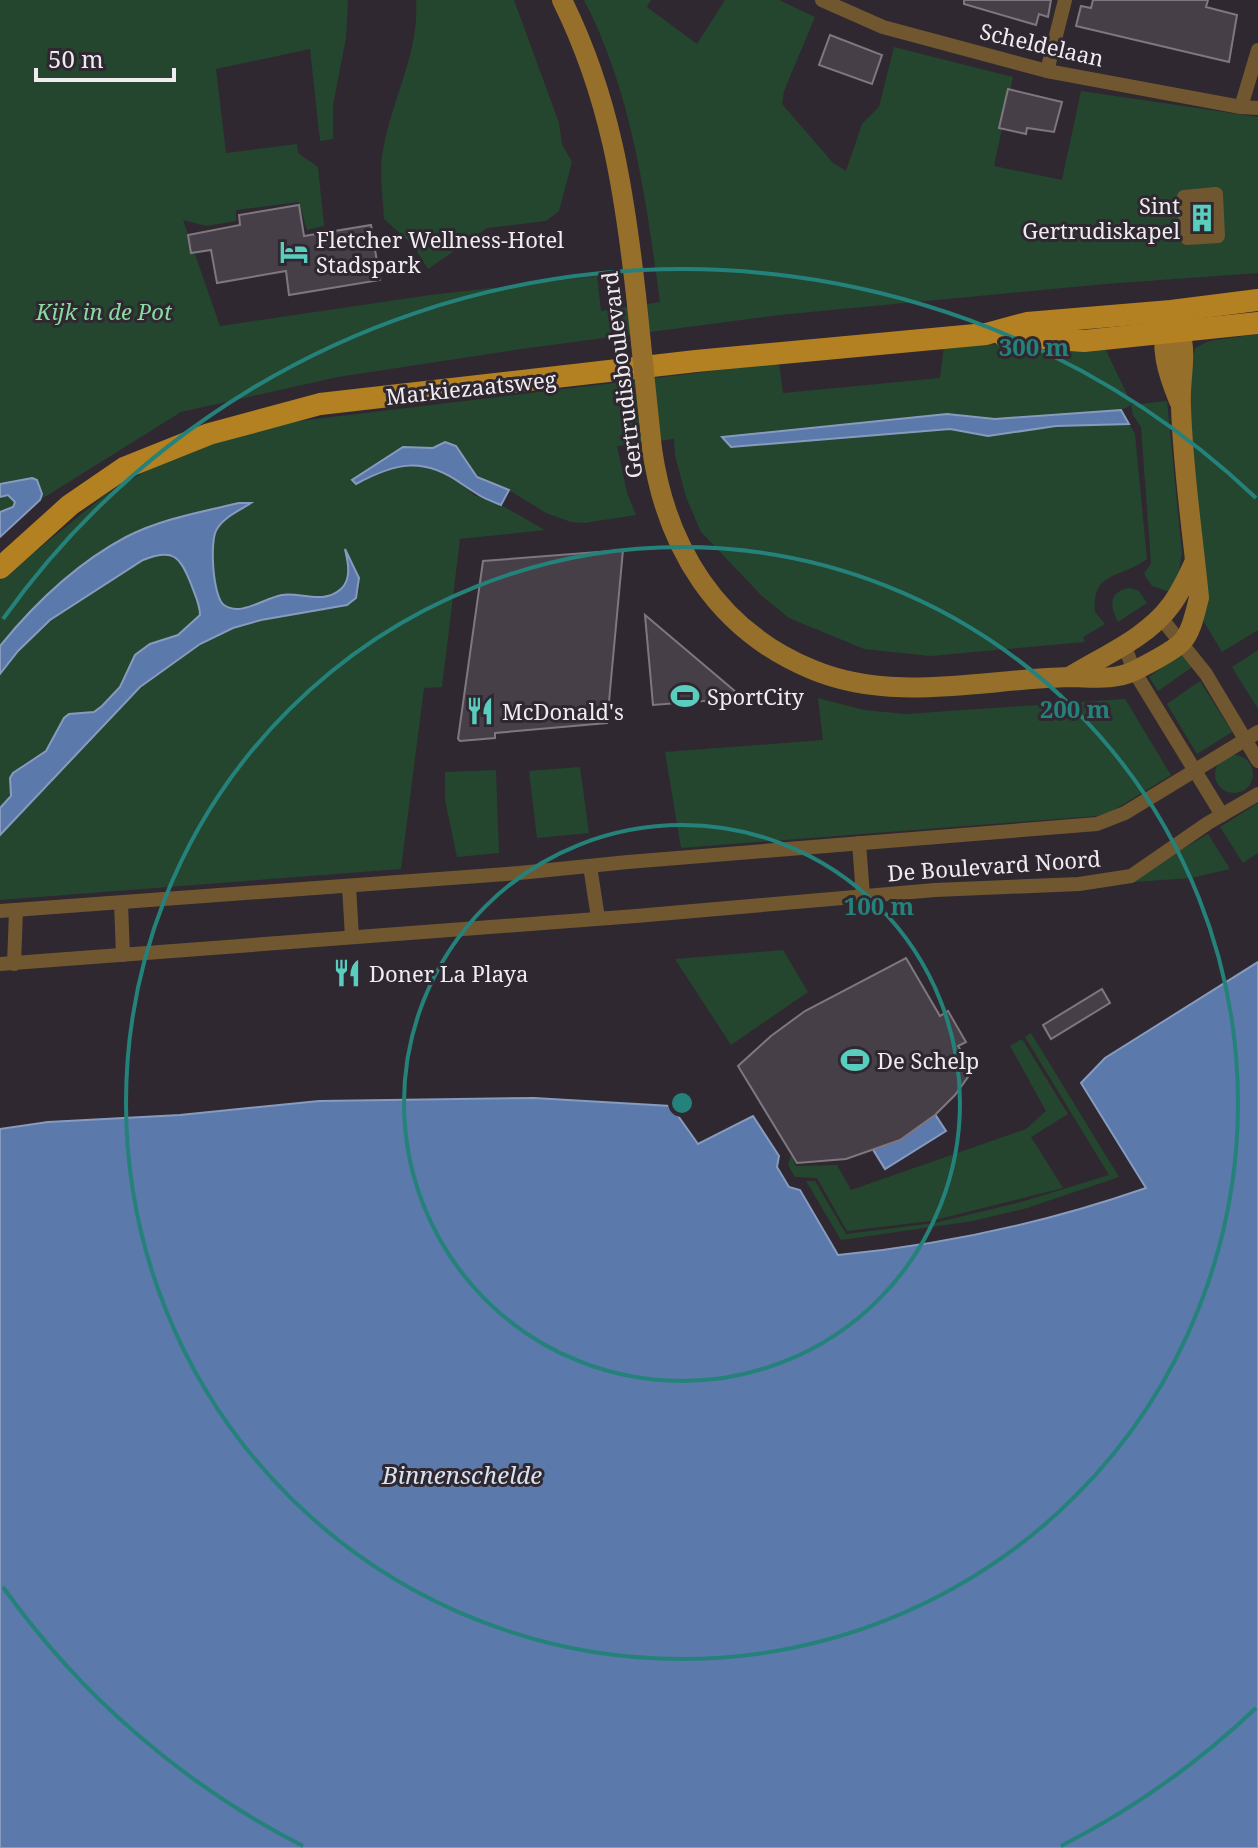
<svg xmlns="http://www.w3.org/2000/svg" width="1258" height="1848" font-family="'Noto Serif',serif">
	<rect width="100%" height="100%" fill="#2f2830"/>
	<g fill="#24462f">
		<path d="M0,0H348L346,38L333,105V139L320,141L310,49L216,69L226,153L297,144L298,153L318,167L324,226L307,230L299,202L236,210V221L206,226L183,220L220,326L430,295L597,276L601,311L660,302C646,199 632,92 584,0H651L647,7L697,44L725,0H779L815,17L784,91L782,104L833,163L846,171L862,124L879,107L894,47L1013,77L994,166L1062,180L1081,91L1258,117V273L1105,284L779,315L521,349L338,377L181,412L40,500L42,494L37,482L15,502L13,507L0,512Z"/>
		<path d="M416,0H514L559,123L562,144L572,162L559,211L546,221L487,228L428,269L413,245L384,219C383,195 378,169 384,145C393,98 420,49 416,0Z"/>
		<polygon points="1258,334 1258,630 1222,652 1201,617 1202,542 1189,406 1190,369 1195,348 1209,341"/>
		<path d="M1018,344L1104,346L1132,405L1167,401L1182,553L1179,571L1170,592L1152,586L1144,574L1151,563L1141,427L1133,415L1131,405L1121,410L995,419L947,414L723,438L732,447L951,429L984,436L1056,426L1129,424L1135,434L1147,559C1123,578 1091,570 1095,612L1105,624L1083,637L1085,642L930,656L864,649L789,618L762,596L701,532L686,497L675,455L674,439L617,446L627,493L636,515L584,523L571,522L546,513L504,487L477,477L465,458L445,442L433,448L403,447L353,480L393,466L411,465L440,471L463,484L474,495L501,505L545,530L460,539L442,687L424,688L401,869L0,900V835C67,763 139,670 229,630C255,619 284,614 312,610C322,609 339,610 348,605C369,592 357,566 346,552C348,565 352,583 339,592C321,603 302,593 284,595C267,598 242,616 225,607C224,606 217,598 217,598C213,588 211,540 216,530C223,518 238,512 249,504L239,503L186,515L127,537L20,622L0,646V580L105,495L167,459L216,439L282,423L779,363L783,393L940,378L944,345Z"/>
		<path d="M159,553C168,554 178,557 183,564C189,573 200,605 200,615L178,635L150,644L135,655L120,687L102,707L94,712L69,714L64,718L45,751L22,765L11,789V796L0,808V674L18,651L50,620L143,560Z"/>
		<path d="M1130,588L1139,591L1147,603L1118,622C1109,605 1109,591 1130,588Z"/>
		<polygon points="1258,650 1258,709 1232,667"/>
		<polygon points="1183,652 1192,667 1158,691 1149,677"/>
		<polygon points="1200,681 1232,732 1197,754 1167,704"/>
		<polygon points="818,698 864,710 906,714 1125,699 1171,775 1109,813 1096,816 681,848 665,752 823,740"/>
		<circle cx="1234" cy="774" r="19"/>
		<polygon points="580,767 589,833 537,838 529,771"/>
		<polygon points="496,770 499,853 457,857 445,800 445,772"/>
		<polygon points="1258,803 1258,853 1243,863 1220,827"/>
		<polygon points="1208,834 1230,869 1191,878 1105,884 1164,860"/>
		<polygon points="783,950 808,992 731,1045 675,959"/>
		<polygon points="1031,1033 1119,1177 1027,1208 973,1221 841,1240 806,1181 815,1181 846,1234 934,1223 1021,1202 1109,1175 1025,1037"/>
		<polygon points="1022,1039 1068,1114 1031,1137 1063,1188 931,1221 847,1231 817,1178 795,1177 788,1165 791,1155 796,1166 837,1165 851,1190 1026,1129 1046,1111 1010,1046"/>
	</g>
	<g fill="#5b79aa" stroke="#879bbf" stroke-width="2">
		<polygon points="1121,410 1129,424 1056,426 988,436 950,429 731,447 722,437 947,414 995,419"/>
		<path d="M445,442L456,446L477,477L509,490L501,505C480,497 479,495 462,484C423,456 395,463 356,484L352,480L403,447L433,448Z"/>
		<polygon points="32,478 37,480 42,494 40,500 0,537 0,512 13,507 15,502 8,495 0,497 0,484"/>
		<path d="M239,503H251C239,511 224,517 217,529C209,540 213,598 224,605C241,617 264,598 282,595C301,592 323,605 341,589C352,579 348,562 345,549L359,578L356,598L347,605L261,620L233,628L200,644L140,687L0,835V808L11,796L10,778L13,773L46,751L64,718L69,714L94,712L102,706L120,687L135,655L150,644L178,635L200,615C200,604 195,595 191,584C180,556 173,548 143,560L50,620L18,651L0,674V646C35,603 77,563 126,537C161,519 201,512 239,503Z"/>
		<path d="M1258,962V1848H0V1129L48,1122L180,1115L319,1101L534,1098L671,1106L698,1144L753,1116L779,1156L777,1167L789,1187L800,1190L838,1255C945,1245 1045,1223 1146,1188L1081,1083L1105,1058Z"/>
		<polygon points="931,1108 946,1131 885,1169 869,1143"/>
	</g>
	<g fill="#473f47" stroke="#7f7780" stroke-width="2">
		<polygon points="964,0 1051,0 1048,17 1039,14 1036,25 964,4"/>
		<polygon points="1093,0 1208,0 1206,7 1237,15 1229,62 1076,26 1081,6 1091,8"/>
		<polygon points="830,35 882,55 872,84 819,65"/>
		<polygon points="1008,89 1062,102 1054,132 1027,128 1026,134 999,128"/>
		<polygon points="299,205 304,236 371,225 380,280 289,295 286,271 217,283 211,250 191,253 188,235 240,225 239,215"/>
		<polygon points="623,550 607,723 495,733 495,738 460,741 458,739 483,561"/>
		<polygon points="645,615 743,698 653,705"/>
		<polygon points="906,958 940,1016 948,1011 966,1042 958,1046 973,1070 955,1095 935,1115 900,1140 846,1159 797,1163 738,1066 771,1036 805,1011"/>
		<polygon points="1102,989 1110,1003 1051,1039 1043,1025"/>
	</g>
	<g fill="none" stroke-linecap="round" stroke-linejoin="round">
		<g stroke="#705730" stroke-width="14">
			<polyline points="822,0 883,27 1047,71 1241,107 1258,108"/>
			<polyline points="1047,71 1065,0"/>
			<polyline points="1241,107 1258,50"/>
			<polygon points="1216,194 1218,236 1187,238 1184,197"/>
			<polyline points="1161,618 1206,674 1258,761"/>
			<polyline points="1124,644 1134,671 1222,815"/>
			<polyline points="859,843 863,896"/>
			<polyline points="590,866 598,918"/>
			<polyline points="349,886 352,937"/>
			<polyline points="121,903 123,955"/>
			<polyline points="0,911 519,873 628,862 1097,824 1125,813 1258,732"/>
			<polyline points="0,964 636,916 935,890 1079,884 1131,876 1208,823 1258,794"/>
			<polyline points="14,964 16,911"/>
		</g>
		<g stroke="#966f2b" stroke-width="20">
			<path d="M562,0C610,97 624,189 636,295"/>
			<path d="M1169,317C1158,346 1168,374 1179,401"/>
			<path d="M652,449C666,547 717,630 811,669C893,704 983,679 1069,677C1091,677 1113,681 1134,671C1146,665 1172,651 1181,643C1192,632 1195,612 1199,598C1193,535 1183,471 1181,407C1179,374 1191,349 1174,317"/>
			<path d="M1069,677C1103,656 1147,638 1171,605C1181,592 1188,576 1195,561"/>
		</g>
		<g stroke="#b38122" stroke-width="22">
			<polyline points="1003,335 1084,341 1258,323"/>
			<polyline points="0,568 70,505 124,468 209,434 320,404 696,361 986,334 1027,323 1171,311 1258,300"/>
		</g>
		<polyline stroke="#966f2b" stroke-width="20" points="636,295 652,449"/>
	</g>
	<g fill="none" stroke="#25827b" stroke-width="4">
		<circle cx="682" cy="1103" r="278"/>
		<circle cx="682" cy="1103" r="556"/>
		<path d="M1256 1708A834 834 0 0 1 1061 1846M303 1846A834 834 0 0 1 3 1587M3 619A834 834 0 0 1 1256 498"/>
	</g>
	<defs>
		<symbol id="building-bare" viewBox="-9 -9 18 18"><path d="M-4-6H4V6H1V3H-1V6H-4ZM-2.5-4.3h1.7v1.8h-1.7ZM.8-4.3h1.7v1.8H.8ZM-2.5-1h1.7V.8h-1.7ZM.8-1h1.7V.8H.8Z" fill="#59cebf" stroke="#2f2830" stroke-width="2.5" paint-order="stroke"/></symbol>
		<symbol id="hotel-bare" viewBox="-9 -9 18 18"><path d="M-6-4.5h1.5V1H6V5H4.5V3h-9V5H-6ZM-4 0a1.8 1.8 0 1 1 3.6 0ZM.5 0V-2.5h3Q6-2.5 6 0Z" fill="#59cebf" stroke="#2f2830" stroke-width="2.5" paint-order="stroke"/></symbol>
		<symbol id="stadium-bare" viewBox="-9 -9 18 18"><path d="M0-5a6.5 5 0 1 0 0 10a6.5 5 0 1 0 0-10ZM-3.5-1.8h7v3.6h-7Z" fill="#59cebf" stroke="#2f2830" stroke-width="2.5" paint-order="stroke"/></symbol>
		<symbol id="restaurant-bare" viewBox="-9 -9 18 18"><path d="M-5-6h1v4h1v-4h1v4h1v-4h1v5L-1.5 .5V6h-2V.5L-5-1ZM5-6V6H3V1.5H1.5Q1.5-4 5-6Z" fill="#59cebf" stroke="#2f2830" stroke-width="2.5" paint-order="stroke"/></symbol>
	</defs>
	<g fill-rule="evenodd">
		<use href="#building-bare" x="1182" y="198" width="40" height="40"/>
		<use href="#hotel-bare" x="274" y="232" width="40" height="40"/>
		<use href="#stadium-bare" x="665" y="676" width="40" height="40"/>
		<use href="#restaurant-bare" x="460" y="691" width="40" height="40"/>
		<use href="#restaurant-bare" x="327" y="953" width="40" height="40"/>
		<use href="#stadium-bare" x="835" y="1040" width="40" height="40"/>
	</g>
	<g text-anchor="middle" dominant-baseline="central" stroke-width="6" stroke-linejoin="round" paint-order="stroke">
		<g font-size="22" fill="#efebf0" stroke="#2f2830">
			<text transform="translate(1042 44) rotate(13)">Scheldelaan</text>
			<text transform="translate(621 375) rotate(-97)">Gertrudisboulevard</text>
			<text transform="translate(471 387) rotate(-6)">Markiezaatsweg</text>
			<text transform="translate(994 865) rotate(-4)">De Boulevard Noord</text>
		</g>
		<g font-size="22" fill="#efebf0" stroke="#2f2830" text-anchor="start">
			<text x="1180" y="205" text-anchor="end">Sint<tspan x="1180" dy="25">Gertrudiskapel</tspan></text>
			<text x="316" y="239">Fletcher Wellness-Hotel<tspan x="316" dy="25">Stadspark</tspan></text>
			<text x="707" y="696">SportCity</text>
			<text x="502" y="711">McDonald's</text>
			<text x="369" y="973">Doner La Playa</text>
			<text x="877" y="1060">De Schelp</text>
		</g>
		<g font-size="22" font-style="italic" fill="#8adba2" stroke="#2f2830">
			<text x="104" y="311">Kijk in de Pot</text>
		</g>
		<g font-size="24" font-style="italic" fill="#d8e2f0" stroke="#2f2830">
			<text x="462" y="1474">Binnenschelde</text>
		</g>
	</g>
	<circle cx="682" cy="1103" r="12" fill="#25827b" stroke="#2f2830" stroke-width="4"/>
	<g font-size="24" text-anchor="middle" font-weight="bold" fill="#25827b" stroke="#2f2830" stroke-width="6" stroke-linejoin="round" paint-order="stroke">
		<text x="1034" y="356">300 m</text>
		<text x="1075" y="718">200 m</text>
		<text x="879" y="915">100 m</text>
	</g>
	<path d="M36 68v12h138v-12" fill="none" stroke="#efebf0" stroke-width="4"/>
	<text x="48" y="68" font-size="24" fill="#efebf0" stroke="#2f2830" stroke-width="6" paint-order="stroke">50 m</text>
</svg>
